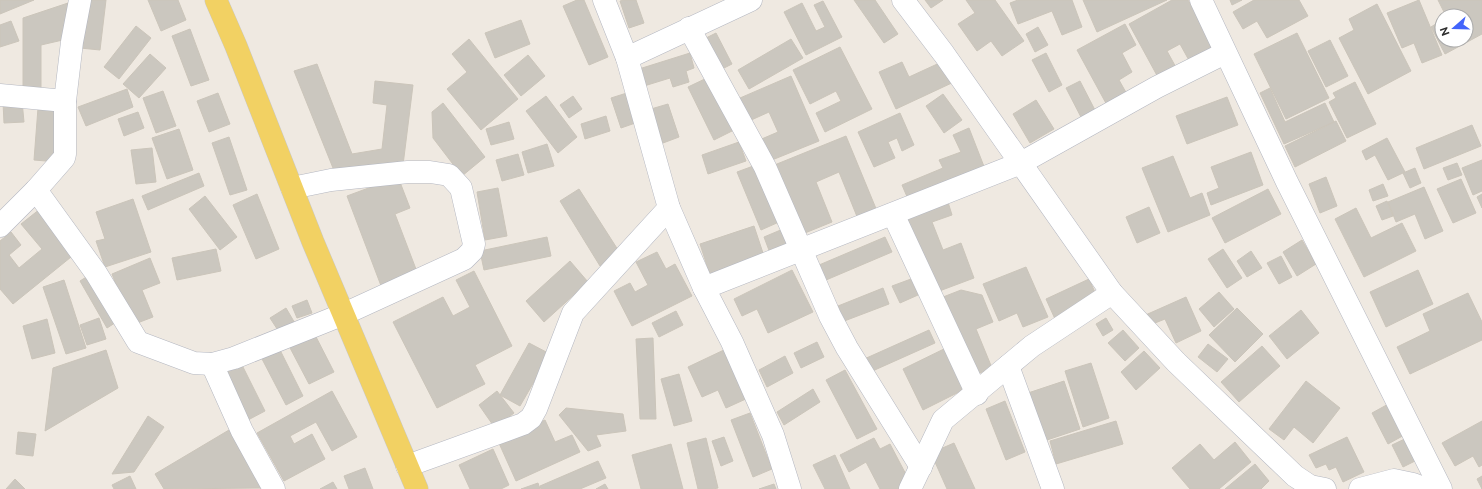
<svg xmlns="http://www.w3.org/2000/svg" width="1482" height="489" font-family="Raleway,sans-serif">
	<rect width="100%" height="100%" fill="#efe9e1"/>
	<g fill="#cbc7bf" stroke="#cbc5ba">
		<polygon points="0,0 34,0 0,14"/>
		<polygon points="86,0 106,0 100,50 80,48"/>
		<polygon points="148,0 178,0 186,20 161,31"/>
		<polygon points="577,0 584,0 608,57 589,65 563,6"/>
		<polygon points="624,0 636,0 644,23 629,28 620,1"/>
		<polygon points="854,0 875,0 898,34 884,43"/>
		<polygon points="925,0 943,0 931,8"/>
		<polygon points="966,0 995,0 1024,41 1002,56 991,41 977,51 958,24 975,13"/>
		<polygon points="1018,0 1072,0 1082,27 1062,35 1052,11 1018,24 1010,3"/>
		<polygon points="1083,0 1167,0 1097,32"/>
		<polygon points="1172,0 1188,0 1216,50 1191,64 1180,44 1167,51 1178,71 1160,81 1129,24"/>
		<polygon points="1230,0 1242,0 1232,5"/>
		<polygon points="1254,0 1299,0 1308,16 1267,38 1257,21 1243,29 1233,12"/>
		<polygon points="1419,0 1442,55 1422,63 1414,43 1402,48 1387,13"/>
		<polygon points="1438,0 1482,0 1482,34 1445,54 1431,27 1442,20 1442,40 1466,40 1466,16 1446,16"/>
		<polygon points="823,1 842,37 806,55 784,12 802,3 816,31 825,27 814,5"/>
		<polygon points="68,3 67,39 41,45 41,91 23,90 23,18"/>
		<polygon points="1377,4 1411,71 1368,94 1339,38 1354,30 1349,19"/>
		<polygon points="521,20 530,44 495,58 485,33"/>
		<polygon points="11,21 19,41 0,47 0,25"/>
		<polygon points="1125,24 1136,45 1122,53 1132,72 1119,80 1128,96 1108,107 1077,50"/>
		<polygon points="136,26 151,38 119,79 104,67"/>
		<polygon points="1038,27 1048,45 1035,52 1026,34"/>
		<polygon points="190,29 209,80 191,86 172,36"/>
		<polygon points="716,33 732,64 716,72 700,41"/>
		<polygon points="1297,33 1329,98 1286,119 1254,54"/>
		<polygon points="469,39 518,99 481,130 447,89 467,72 452,54"/>
		<polygon points="791,39 803,58 749,89 738,70"/>
		<polygon points="1330,40 1348,76 1326,87 1308,51"/>
		<polygon points="840,47 872,109 825,132 816,113 841,101 836,91 810,104 793,70"/>
		<polygon points="690,53 694,68 686,71 689,82 673,87 670,78 644,86 639,69"/>
		<polygon points="1046,53 1062,85 1049,92 1032,60"/>
		<polygon points="150,54 166,68 139,98 123,84"/>
		<polygon points="528,55 545,76 521,96 504,75"/>
		<polygon points="946,60 956,81 896,109 879,72 902,62 909,77"/>
		<polygon points="317,64 352,154 382,149 387,105 373,103 375,81 413,85 403,165 335,173 294,71"/>
		<polygon points="791,76 819,141 767,162 757,141 778,132 769,112 749,121 740,98"/>
		<polygon points="709,77 734,130 714,140 688,87"/>
		<polygon points="1080,81 1097,114 1083,121 1066,88"/>
		<polygon points="1355,82 1376,124 1347,138 1329,102 1336,98 1333,93"/>
		<polygon points="1270,88 1285,122 1325,103 1334,122 1284,144 1260,93"/>
		<polygon points="127,89 133,107 86,126 78,107"/>
		<polygon points="163,91 176,126 156,133 143,98"/>
		<polygon points="630,92 641,121 621,128 611,98"/>
		<polygon points="218,93 230,124 209,132 197,101"/>
		<polygon points="943,94 962,120 944,133 926,106"/>
		<polygon points="546,96 577,137 558,153 526,111"/>
		<polygon points="573,96 582,109 569,118 560,105"/>
		<polygon points="1227,97 1238,125 1187,144 1176,116"/>
		<polygon points="1036,100 1054,129 1030,143 1013,114"/>
		<polygon points="22,101 24,122 4,123 3,102"/>
		<polygon points="443,103 485,157 462,176 433,138 432,112"/>
		<polygon points="668,104 679,137 663,143 651,109"/>
		<polygon points="38,108 62,110 58,162 34,160"/>
		<polygon points="138,112 144,128 124,136 118,119"/>
		<polygon points="900,113 914,145 902,151 897,138 888,142 895,158 874,167 858,132"/>
		<polygon points="606,116 610,131 585,139 581,124"/>
		<polygon points="1336,121 1346,141 1295,167 1285,146"/>
		<polygon points="509,122 514,139 491,145 486,129"/>
		<polygon points="1472,125 1481,146 1424,169 1416,148"/>
		<polygon points="969,128 985,169 908,199 902,185 943,168 939,160 961,152 953,135"/>
		<polygon points="179,129 193,170 167,179 152,138"/>
		<polygon points="846,136 877,211 858,219 839,172 816,182 832,222 800,235 772,166"/>
		<polygon points="229,137 247,190 230,195 212,143"/>
		<polygon points="1387,138 1405,172 1388,180 1375,155 1366,160 1362,151"/>
		<polygon points="739,142 746,161 708,174 702,155"/>
		<polygon points="547,144 554,166 528,173 522,152"/>
		<polygon points="152,148 156,182 136,184 131,150"/>
		<polygon points="1251,152 1263,185 1211,205 1207,193 1219,188 1211,167"/>
		<polygon points="518,154 524,175 502,181 496,160"/>
		<polygon points="1173,156 1190,198 1202,193 1210,215 1168,232 1142,168"/>
		<polygon points="1482,160 1482,191 1473,195 1462,168"/>
		<polygon points="1457,163 1462,175 1448,180 1443,168"/>
		<polygon points="756,165 779,222 761,230 737,172"/>
		<polygon points="1415,168 1421,183 1410,188 1403,173"/>
		<polygon points="199,173 204,186 148,210 142,196"/>
		<polygon points="398,177 410,208 395,214 419,277 383,291 347,196"/>
		<polygon points="1326,177 1337,206 1320,213 1309,184"/>
		<polygon points="1461,179 1476,213 1453,223 1437,189"/>
		<polygon points="1383,184 1388,196 1373,201 1369,190"/>
		<polygon points="1424,187 1443,231 1425,239 1415,214 1396,222 1388,202"/>
		<polygon points="498,188 507,236 485,240 477,192"/>
		<polygon points="579,189 620,253 600,266 560,201"/>
		<polygon points="1268,189 1281,214 1225,243 1212,218"/>
		<polygon points="257,194 279,249 256,259 233,205"/>
		<polygon points="1482,194 1482,208 1477,197"/>
		<polygon points="205,196 237,237 220,250 189,209"/>
		<polygon points="133,199 151,252 105,267 96,241 105,239 96,212"/>
		<polygon points="947,199 952,215 932,222 943,250 961,243 974,278 934,293 905,215"/>
		<polygon points="1387,201 1393,216 1382,220 1376,206"/>
		<polygon points="1149,207 1160,233 1137,243 1126,217"/>
		<polygon points="1356,208 1371,238 1402,223 1416,251 1364,277 1335,219"/>
		<polygon points="40,209 76,253 13,304 0,289 0,241 11,232 21,245 9,255 19,268 42,249 21,224"/>
		<polygon points="754,226 766,262 712,281 700,244"/>
		<polygon points="783,229 790,245 770,253 764,237"/>
		<polygon points="547,237 551,256 484,270 480,251"/>
		<polygon points="885,237 892,252 819,283 812,268"/>
		<polygon points="1302,240 1316,264 1297,276 1283,252"/>
		<polygon points="216,249 221,271 177,280 172,258"/>
		<polygon points="1223,249 1242,278 1227,288 1208,259"/>
		<polygon points="1251,251 1262,268 1247,277 1237,261"/>
		<polygon points="657,252 666,269 675,264 692,296 632,326 614,291 630,283 635,292 648,285 636,262"/>
		<polygon points="1281,256 1292,277 1279,284 1267,263"/>
		<polygon points="150,258 160,283 142,290 153,317 132,325 112,274"/>
		<polygon points="570,261 588,282 544,322 526,301"/>
		<polygon points="1026,267 1048,317 1023,327 1017,313 999,321 983,284"/>
		<polygon points="792,270 813,312 768,333 757,309 742,316 734,299"/>
		<polygon points="1418,270 1433,304 1386,327 1370,292"/>
		<polygon points="474,271 512,346 475,365 485,384 437,408 393,322 443,297 453,316 470,307 456,280"/>
		<polygon points="91,274 118,321 107,328 80,281"/>
		<polygon points="911,279 918,295 900,303 892,286"/>
		<polygon points="1089,279 1098,299 1055,319 1046,299"/>
		<polygon points="64,280 86,348 66,354 43,287"/>
		<polygon points="883,288 889,304 839,323 833,308"/>
		<polygon points="961,290 982,295 993,322 976,329 992,368 970,377 938,299"/>
		<polygon points="1219,292 1234,309 1214,327 1199,309"/>
		<polygon points="1468,293 1482,322 1482,340 1410,374 1397,347 1430,331 1423,314"/>
		<polygon points="1186,297 1201,331 1176,343 1165,319 1145,327 1141,317"/>
		<polygon points="307,300 312,313 297,318 292,306"/>
		<polygon points="286,308 296,325 281,335 270,318"/>
		<polygon points="1237,308 1263,334 1235,362 1209,335"/>
		<polygon points="1301,310 1319,333 1287,359 1269,336"/>
		<polygon points="676,311 683,325 659,337 652,323"/>
		<polygon points="99,318 106,339 87,345 80,325"/>
		<polygon points="1106,318 1113,330 1103,336 1096,324"/>
		<polygon points="47,319 55,353 32,359 23,326"/>
		<polygon points="929,330 935,343 868,373 862,360"/>
		<polygon points="1123,330 1139,348 1125,361 1108,343"/>
		<polygon points="313,331 334,372 309,384 288,344"/>
		<polygon points="653,338 656,419 640,419 636,339"/>
		<polygon points="817,342 824,357 801,368 794,353"/>
		<polygon points="529,343 550,354 520,406 500,395"/>
		<polygon points="1208,344 1228,359 1217,372 1198,357"/>
		<polygon points="1262,346 1280,366 1239,402 1221,382"/>
		<polygon points="948,347 967,388 923,410 903,369"/>
		<polygon points="279,348 303,396 286,405 261,357"/>
		<polygon points="726,349 748,398 726,408 718,390 702,397 688,367"/>
		<polygon points="106,350 118,388 45,431 53,368"/>
		<polygon points="1144,351 1160,368 1136,390 1121,372"/>
		<polygon points="785,356 793,373 767,387 759,370"/>
		<polygon points="241,363 265,411 248,420 223,372"/>
		<polygon points="1091,363 1109,418 1083,427 1065,371"/>
		<polygon points="845,370 877,429 857,439 826,380"/>
		<polygon points="679,374 692,421 674,426 661,379"/>
		<polygon points="1064,381 1080,429 1044,441 1028,393"/>
		<polygon points="1306,381 1340,408 1313,443 1294,427 1284,440 1269,429"/>
		<polygon points="813,389 820,402 784,425 777,412"/>
		<polygon points="332,391 357,437 332,451 316,422 290,436 294,444 312,434 325,459 284,481 257,433"/>
		<polygon points="497,391 514,413 495,428 479,405"/>
		<polygon points="1005,401 1025,452 1006,460 986,409"/>
		<polygon points="1392,402 1408,433 1388,444 1372,413"/>
		<polygon points="566,408 623,414 626,431 596,435 601,446 588,451 559,415"/>
		<polygon points="750,413 772,469 753,477 731,420"/>
		<polygon points="148,416 164,427 134,472 112,474"/>
		<polygon points="545,420 555,442 572,435 580,452 516,481 498,441"/>
		<polygon points="1116,421 1123,444 1056,464 1050,441"/>
		<polygon points="1482,421 1482,465 1479,467 1473,456 1455,466 1442,443"/>
		<polygon points="229,430 264,488 164,489 155,474"/>
		<polygon points="18,432 36,434 33,456 16,454"/>
		<polygon points="1411,436 1421,458 1403,467 1392,445"/>
		<polygon points="724,437 733,461 721,466 712,441"/>
		<polygon points="1347,437 1364,472 1343,482 1336,467 1329,470 1326,464 1316,468 1309,455"/>
		<polygon points="706,438 718,488 713,489 698,489 687,443"/>
		<polygon points="874,438 880,449 890,444 910,482 897,489 880,489 866,462 849,472 840,455"/>
		<polygon points="1235,442 1251,462 1219,489 1190,489 1172,468 1200,444 1214,460"/>
		<polygon points="954,443 975,489 947,489 931,453"/>
		<polygon points="671,444 683,489 641,489 632,455"/>
		<polygon points="493,449 509,485 501,489 470,489 459,465"/>
		<polygon points="835,455 850,489 825,489 813,465"/>
		<polygon points="598,461 606,478 580,489 541,489 540,486"/>
		<polygon points="1255,464 1269,481 1261,489 1225,489"/>
		<polygon points="365,468 373,489 349,489 344,476"/>
		<polygon points="130,476 136,489 114,489 112,485"/>
		<polygon points="1482,476 1482,489 1477,479"/>
		<polygon points="15,479 25,489 6,489"/>
		<polygon points="333,482 337,489 320,489"/>
		<polygon points="538,483 540,489 521,489"/>
		<polygon points="605,484 608,489 596,489"/>
		<polygon points="774,484 776,489 759,489"/>
	</g>
	<g fill="none" stroke-linecap="round" stroke-linejoin="round">
		<defs>
			<g id="minor">
				<polyline points="604,0 627,58 669,208 704,288 732,342 773,435 790,489"/>
				<polyline points="903,0 944,54 1112,293 1176,362 1295,476 1310,486 1325,489"/>
				<polyline points="1201,0 1287,182 1441,489"/>
				<polyline points="689,28 765,167 830,316 847,348 921,467"/>
				<polyline points="627,58 751,0"/>
				<polyline points="0,95 65,101"/>
				<polyline points="36,190 96,273 138,342 194,363 212,364 234,358 344,314 464,259 472,251 474,244 461,188 449,175 430,172 408,172 331,180 292,188"/>
				<polyline points="893,214 977,394"/>
				<polyline points="0,226 36,190 64,158 65,154 65,101 72,42 80,0"/>
				<polyline points="704,288 1021,163 1157,87 1225,53"/>
				<polyline points="212,364 242,431 274,489"/>
				<polyline points="1008,366 1053,489"/>
				<polyline points="407,466 523,424 531,418 536,409 573,313 669,208"/>
				<polyline points="910,489 943,420 1032,346 1112,293"/>
				<polyline points="1360,489 1394,480 1413,484 1426,489"/>
			</g>
			<polyline id="major" points="216,0 236,46 313,242 417,489"/>
		</defs>
		<use href="#minor" stroke="#b4b7c1" stroke-width="23"/>
		<use href="#major" stroke="#c9c9c9" stroke-width="23"/>
		<use href="#minor" stroke="#fff" stroke-width="22"/>
		<use href="#major" stroke="#f2d163" stroke-width="22"/>
	</g>
	<g transform="translate(1454 28) rotate(250)"><circle r="19" fill="#ffffff" stroke="#ababab"/>
	<path d="M0-3L7 15L0 10L-7 15Z" fill="#4264fb"/>
	<text y="-6" font-size="11" font-weight="bold" text-anchor="middle" fill="#2e2e2e">N</text>
	</g>
</svg>
